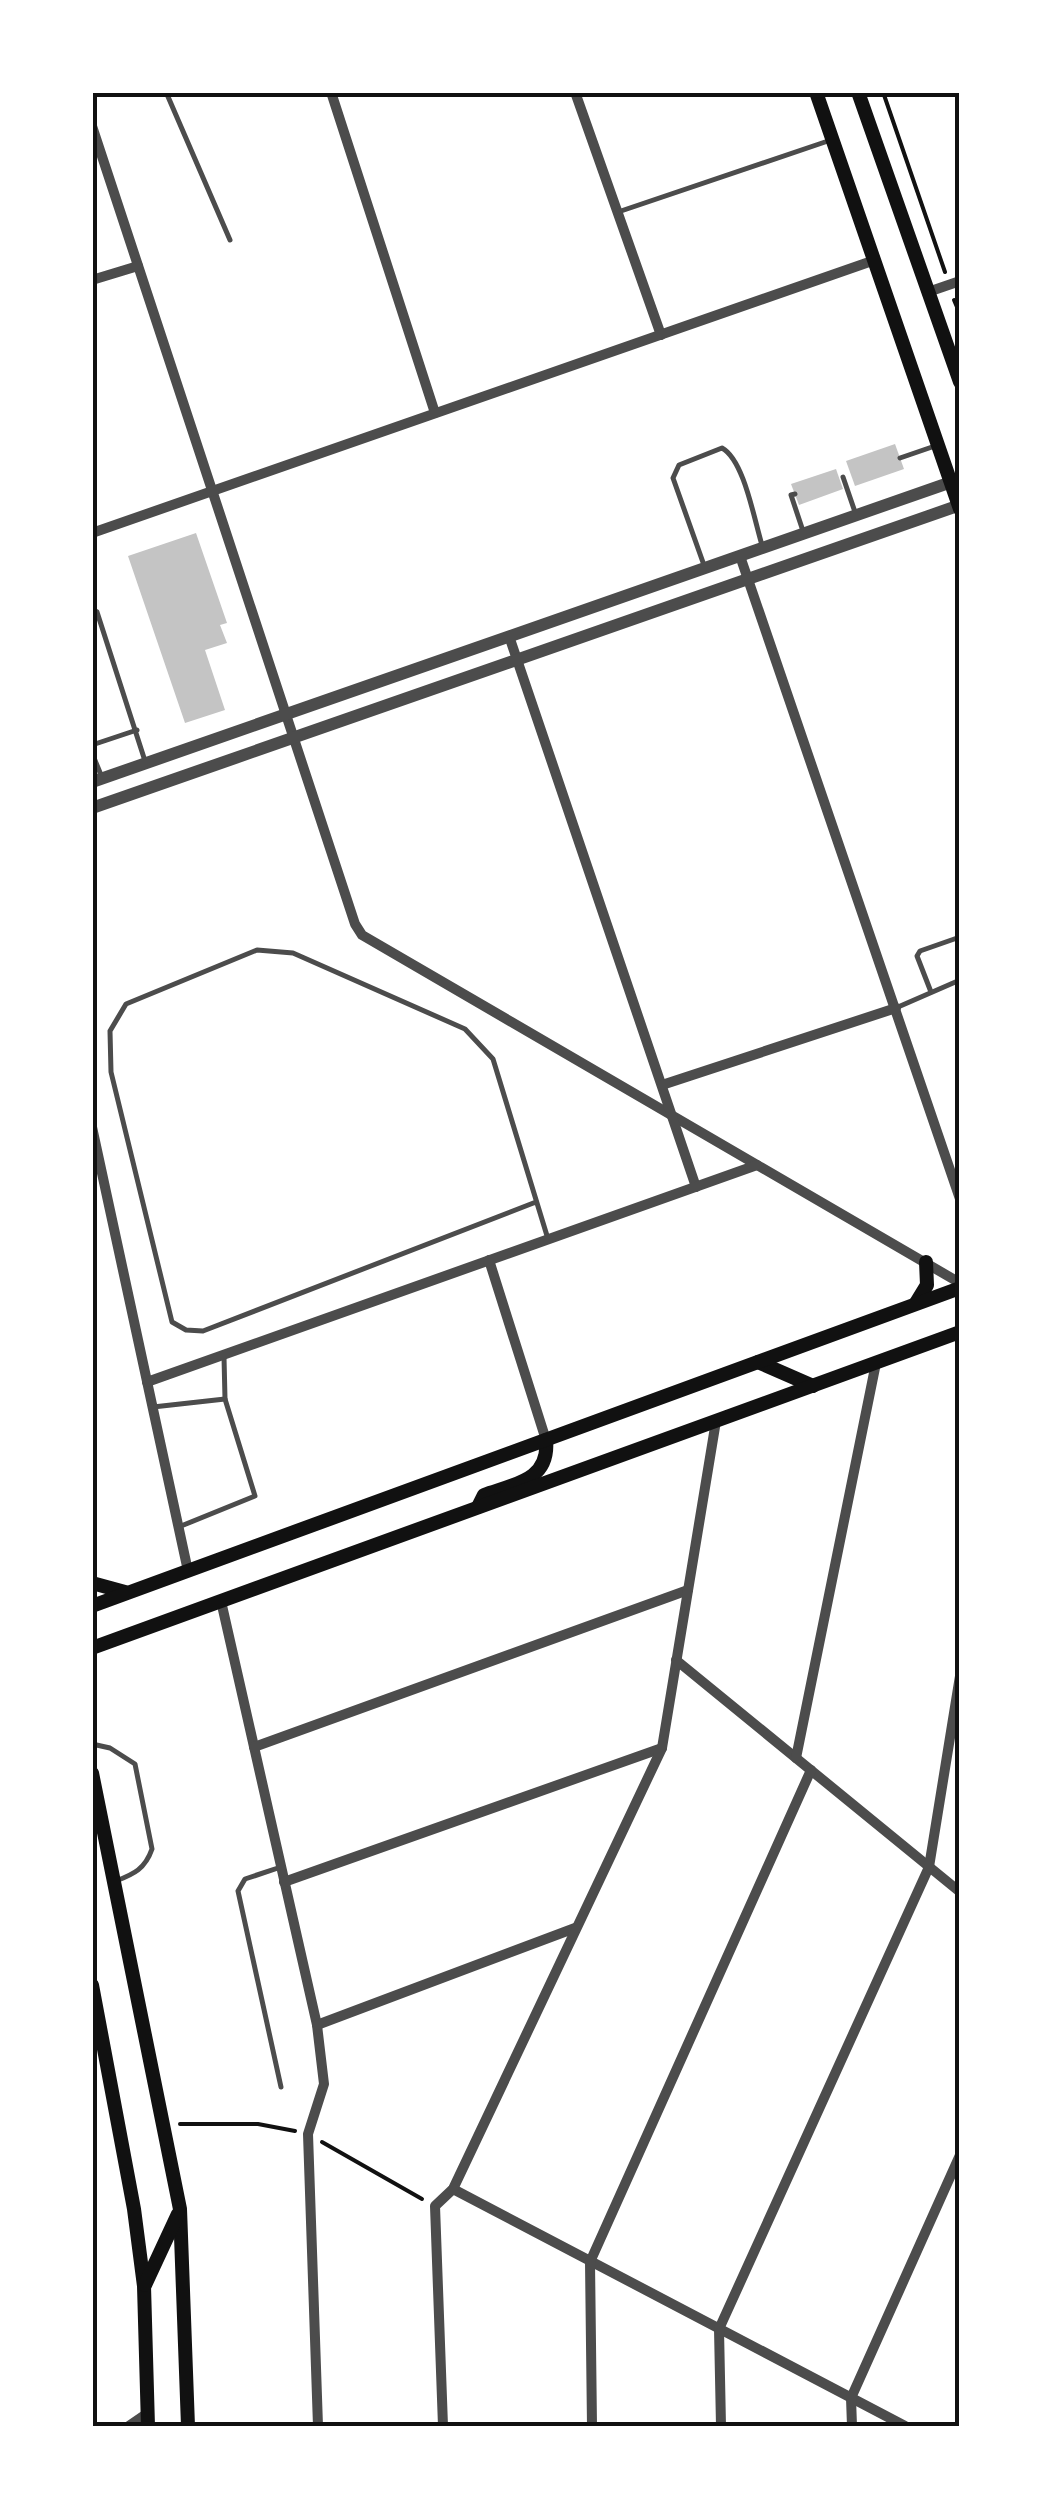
<svg xmlns="http://www.w3.org/2000/svg" width="1052" height="2519" font-family="'Crimson Pro',serif">
	<rect width="100%" height="100%" fill="#fff"/>
	<g fill="#c4c4c4">
		<polygon points="895,444 904,469 855,486 846,461"/>
		<polygon points="836,469 843,489 799,505 791,484"/>
		<polygon points="196,533 227,623 220,625 227,643 205,650 225,710 185,723 128,556"/>
	</g>
	<g fill="none" stroke-linecap="round" stroke-linejoin="round">
		<g stroke="#111" stroke-width="4">
			<polyline points="883,92 945,272"/>
			<polyline points="954,300 960,314"/>
			<polyline points="180,2124 258,2124 295,2131"/>
			<polyline points="322,2142 422,2199"/>
		</g>
		<g stroke="#4c4c4c" stroke-width="5">
			<polyline points="166,92 230,240"/>
			<polyline points="618,212 828,141"/>
			<polyline points="900,458 935,446"/>
			<polyline points="843,477 855,512"/>
			<polyline points="795,494 791,495 803,531"/>
			<path d="M705,568L673,478L679,465L722,448C744,460 754,519 762,545"/>
			<polyline points="92,609 97,612 145,761"/>
			<polyline points="92,745 137,730"/>
			<polyline points="92,753 101,775"/>
			<polyline points="931,992 917,956 920,951 960,937"/>
			<polyline points="898,1007 960,980"/>
			<polyline points="536,1202 203,1331 186,1330 172,1322 111,1072 110,1031 126,1004 257,950 293,953 465,1029 493,1059 548,1239"/>
			<polyline points="224,1357 225,1399"/>
			<polyline points="153,1407 225,1399 255,1496 181,1526"/>
			<path d="M92,1744L110,1748L135,1764L152,1849C145,1869 134,1874 116,1881"/>
			<polyline points="281,1867 245,1879 238,1891 281,2087"/>
		</g>
		<g stroke="#4c4c4c" stroke-width="10">
			<polyline points="331,92 435,413"/>
			<polyline points="575,92 661,335"/>
			<polyline points="92,126 355,924 362,935 960,1283"/>
			<polyline points="92,280 138,266"/>
			<polyline points="928,292 960,281"/>
			<polyline points="92,533 872,261"/>
			<polyline points="740,556 960,1199"/>
			<polyline points="509,636 696,1187"/>
			<polyline points="662,1085 896,1008"/>
			<polyline points="92,1127 188,1571"/>
			<polyline points="489,1260 546,1440"/>
			<polyline points="147,1382 757,1165"/>
			<polyline points="221,1601 317,2025 324,2084 308,2134 318,2426"/>
			<polyline points="676,1660 960,1892"/>
			<polyline points="254,1747 688,1590"/>
			<polyline points="796,1758 876,1363"/>
			<polyline points="284,1882 662,1748"/>
			<polyline points="317,2025 575,1928"/>
			<polyline points="453,2189 905,2426"/>
			<polyline points="129,2426 148,2413"/>
			<polyline points="443,2426 435,2206 453,2189 662,1748 716,1421"/>
			<polyline points="592,2426 590,2262 811,1770"/>
			<polyline points="721,2426 719,2329 929,1867 960,1676"/>
			<polyline points="852,2426 851,2398 960,2155"/>
		</g>
		<g stroke="#4c4c4c" stroke-width="12">
			<polyline points="92,782 960,479"/>
			<polyline points="92,808 960,505"/>
		</g>
		<g stroke="#111" stroke-width="14">
			<polyline points="816,92 960,509"/>
			<polyline points="858,92 960,382"/>
			<polyline points="916,1303 927,1285 926,1262"/>
			<polyline points="758,1362 813,1386"/>
			<path d="M478,1507L484,1495C515,1484 550,1480 546,1440"/>
			<polyline points="92,1583 125,1592"/>
			<polyline points="92,1606 960,1288"/>
			<polyline points="92,1648 960,1332"/>
			<polyline points="92,1773 180,2209 188,2426"/>
			<polyline points="92,1985 134,2209 144,2286 148,2426"/>
			<polyline points="145,2285 178,2214"/>
		</g>
	</g>
	<rect width="1052" height="2519" fill="none" stroke="#ffffff" stroke-width="190"/>
	<rect x="95" y="95" width="862" height="2329" fill="none" stroke="#111" stroke-width="4"/>
</svg>
